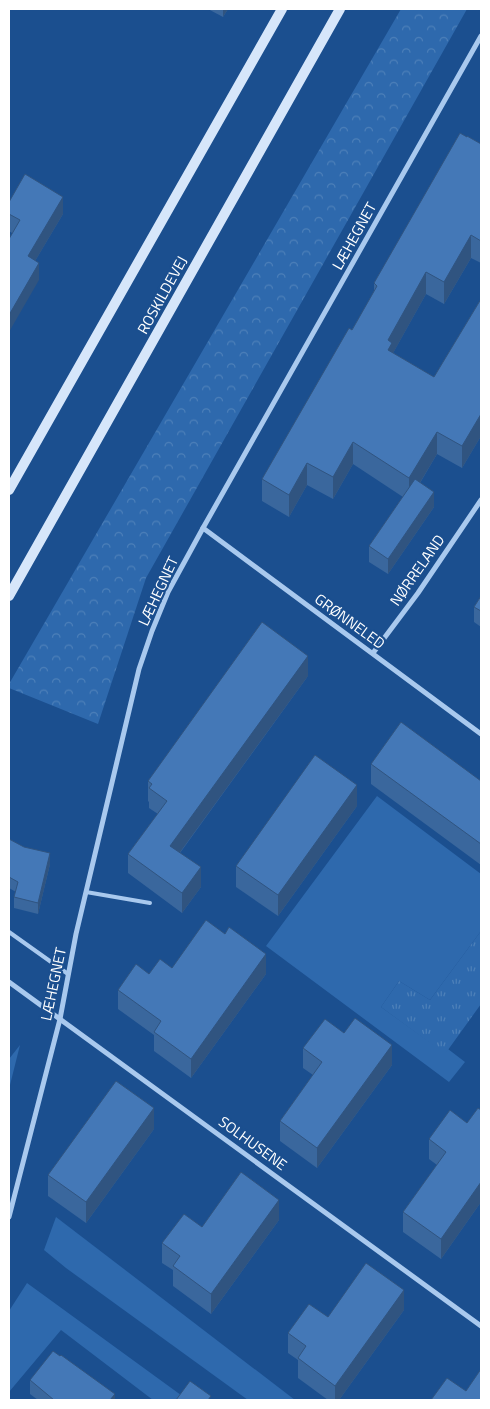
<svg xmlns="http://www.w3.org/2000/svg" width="490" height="1409" font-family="'Titillium Web',sans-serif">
	<defs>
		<pattern id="forest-crowns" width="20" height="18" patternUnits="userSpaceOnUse" patternTransform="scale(1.25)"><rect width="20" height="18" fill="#2e69ad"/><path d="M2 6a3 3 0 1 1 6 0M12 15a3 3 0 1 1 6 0" fill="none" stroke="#4d80b9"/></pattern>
		<pattern id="park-tufts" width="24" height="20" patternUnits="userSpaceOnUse" patternTransform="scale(1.25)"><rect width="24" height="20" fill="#2e69ad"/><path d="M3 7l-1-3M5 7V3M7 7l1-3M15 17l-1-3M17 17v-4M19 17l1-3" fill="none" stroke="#4d80b9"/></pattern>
	</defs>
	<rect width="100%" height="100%" fill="#1b4f8f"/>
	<g fill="#2e69ad">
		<polygon points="377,796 481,874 481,931 430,1000 399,981 381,1007 445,1053 448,1049 465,1062 449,1082 266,946"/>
		<polygon points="20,1045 9,1089 9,1059"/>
		<polygon points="56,1217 295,1400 248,1400 66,1268 44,1250"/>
		<polygon points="27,1283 185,1398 182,1400 153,1400 61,1330 9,1392 9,1311"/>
	</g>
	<polygon fill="url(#forest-crowns)" points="401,9 467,9 146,578 98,724 9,688 9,684"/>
	<polygon fill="url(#park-tufts)" points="481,931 481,1004 445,1054 381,1007 399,981 430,1000"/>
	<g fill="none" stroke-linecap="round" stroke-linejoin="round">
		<g stroke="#a9c9ee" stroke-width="4">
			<polyline points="86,892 150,903"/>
			<polyline points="9,932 68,974"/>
		</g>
		<g stroke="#a9c9ee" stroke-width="5">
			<polyline points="203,528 481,734"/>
			<polyline points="373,653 418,593 481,500"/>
			<polyline points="9,982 481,1326"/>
			<polyline points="9,1217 60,1019 76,934 139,669 152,631 168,592 203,528 481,36"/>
		</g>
		<g stroke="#d6e6fa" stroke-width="10">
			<polyline points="9,490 282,9"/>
			<polyline points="9,596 340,9"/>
		</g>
	</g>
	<g fill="#3a679d">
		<polygon points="208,9 228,9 223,17"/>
		<polygon points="467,137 481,144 481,263 471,258 444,304 426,294 393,353 434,377 481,299 481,436 462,468 437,454 420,483 434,507 388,574 369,562 369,546 403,497 353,464 333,499 307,485 289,517 262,501 262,479 374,293 374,283"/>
		<polygon points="9,202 63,214 35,261 39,280 12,233 9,231"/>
		<polygon points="481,596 481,627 474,622 474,607"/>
		<polygon points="308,676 180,853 201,887 182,913 128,873 128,854 158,814 149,808 149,802 148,801 148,781"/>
		<polygon points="371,764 481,781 481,865 371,784"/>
		<polygon points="357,806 278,916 236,887 236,866"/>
		<polygon points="9,839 50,864 38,914 14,908 14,897 16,892 9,888"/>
		<polygon points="172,968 266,974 191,1078 154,1051 154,1035 118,1009 118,990 149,974"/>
		<polygon points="344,1033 392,1065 317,1168 280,1141 280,1121 313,1075 303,1068 303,1048"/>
		<polygon points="481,1110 481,1202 441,1259 403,1232 403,1212 437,1165 429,1159 429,1139 467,1123"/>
		<polygon points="154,1129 86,1223 48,1196 48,1175"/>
		<polygon points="279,1220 211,1314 173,1286 173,1270 162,1263 162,1243 202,1227"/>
		<polygon points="404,1310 339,1400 328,1400 298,1378 298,1360 288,1353 288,1333 328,1317"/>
		<polygon points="30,1380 115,1400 38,1400 30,1394"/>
	</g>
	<g fill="#305480">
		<polygon points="223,9 228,9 223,17"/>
		<polygon points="63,197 63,214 28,273 28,256"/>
		<polygon points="471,235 471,258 444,304 444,282"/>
		<polygon points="39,263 39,280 9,332 9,315"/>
		<polygon points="426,272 426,294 392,355 388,372 388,340"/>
		<polygon points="481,414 481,436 462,468 462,446"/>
		<polygon points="437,432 437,454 409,501 409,478"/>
		<polygon points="353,442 353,464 333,499 333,477"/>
		<polygon points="307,463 307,485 289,517 289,495"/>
		<polygon points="434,492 434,507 388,574 388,559"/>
		<polygon points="308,656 308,676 170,866 170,846"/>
		<polygon points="357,785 357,806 278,916 278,895"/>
		<polygon points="50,853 50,864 38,914 38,903"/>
		<polygon points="201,867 201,887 182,913 182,893"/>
		<polygon points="266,954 266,974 191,1078 191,1059"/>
		<polygon points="392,1045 392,1065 317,1168 317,1148"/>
		<polygon points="154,1108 154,1129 86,1223 86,1202"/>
		<polygon points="481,1182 481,1202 441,1259 441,1239"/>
		<polygon points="279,1200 279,1220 211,1314 211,1294"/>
		<polygon points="404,1290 404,1310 339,1400 335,1400 335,1386"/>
		<polygon points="115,1394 115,1400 110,1400"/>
	</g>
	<g fill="#4478b7" stroke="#305480">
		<polygon points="460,133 467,137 467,136 481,144 481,241 471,235 444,282 426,272 388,340 392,343 388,350 434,377 481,299 481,414 462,446 437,432 409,478 353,442 333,477 307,463 289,495 262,479 349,328 352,330 377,286 374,283"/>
		<polygon points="25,174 63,197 28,256 39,263 9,315 9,239 20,220 9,214 9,202"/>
		<polygon points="415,479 434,492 388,559 369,546"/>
		<polygon points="481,596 481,611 474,607"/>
		<polygon points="262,622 308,656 170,846 201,867 182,893 128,854 167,801 149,788 152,784 148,781"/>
		<polygon points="401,722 481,781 481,844 371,764"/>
		<polygon points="315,755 357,785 278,895 236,866"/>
		<polygon points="9,839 24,847 50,853 38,903 14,897 18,882 9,877"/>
		<polygon points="206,920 225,934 229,927 266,954 191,1059 154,1032 161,1021 118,990 136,964 149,974 160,959 172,968"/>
		<polygon points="355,1018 392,1045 317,1148 280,1121 322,1062 303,1048 325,1019 344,1033"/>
		<polygon points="116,1081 154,1108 86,1202 48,1175"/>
		<polygon points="478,1108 481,1110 481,1182 441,1239 403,1212 446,1152 429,1139 450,1110 467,1123"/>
		<polygon points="241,1172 279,1200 211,1294 173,1266 180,1256 162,1243 184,1214 202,1227"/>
		<polygon points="366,1263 404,1290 335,1386 298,1358 306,1346 288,1333 309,1304 328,1317"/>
		<polygon points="53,1351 60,1356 61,1355 115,1394 110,1400 54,1400 30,1380"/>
		<polygon points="481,1369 481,1400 431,1400 447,1378 466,1391"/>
		<polygon points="190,1381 211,1396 208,1400 176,1400"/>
	</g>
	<g text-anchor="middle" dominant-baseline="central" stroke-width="4.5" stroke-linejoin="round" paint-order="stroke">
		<g font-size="15" fill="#fff" stroke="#1b4f8f">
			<text transform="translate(354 236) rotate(-61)">LÆHEGNET</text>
			<text transform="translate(162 295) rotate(-61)">ROSKILDEVEJ</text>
			<text transform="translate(417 570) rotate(-55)">NØRRELAND</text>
			<text transform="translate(158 591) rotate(-65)">LÆHEGNET</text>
			<text transform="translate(350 621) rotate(36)">GRØNNELED</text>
			<text transform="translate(53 984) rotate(-78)">LÆHEGNET</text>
			<text transform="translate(253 1143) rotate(36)">SOLHUSENE</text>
		</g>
	</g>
	<rect width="490" height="1409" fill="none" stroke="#ffffff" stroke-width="20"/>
</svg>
